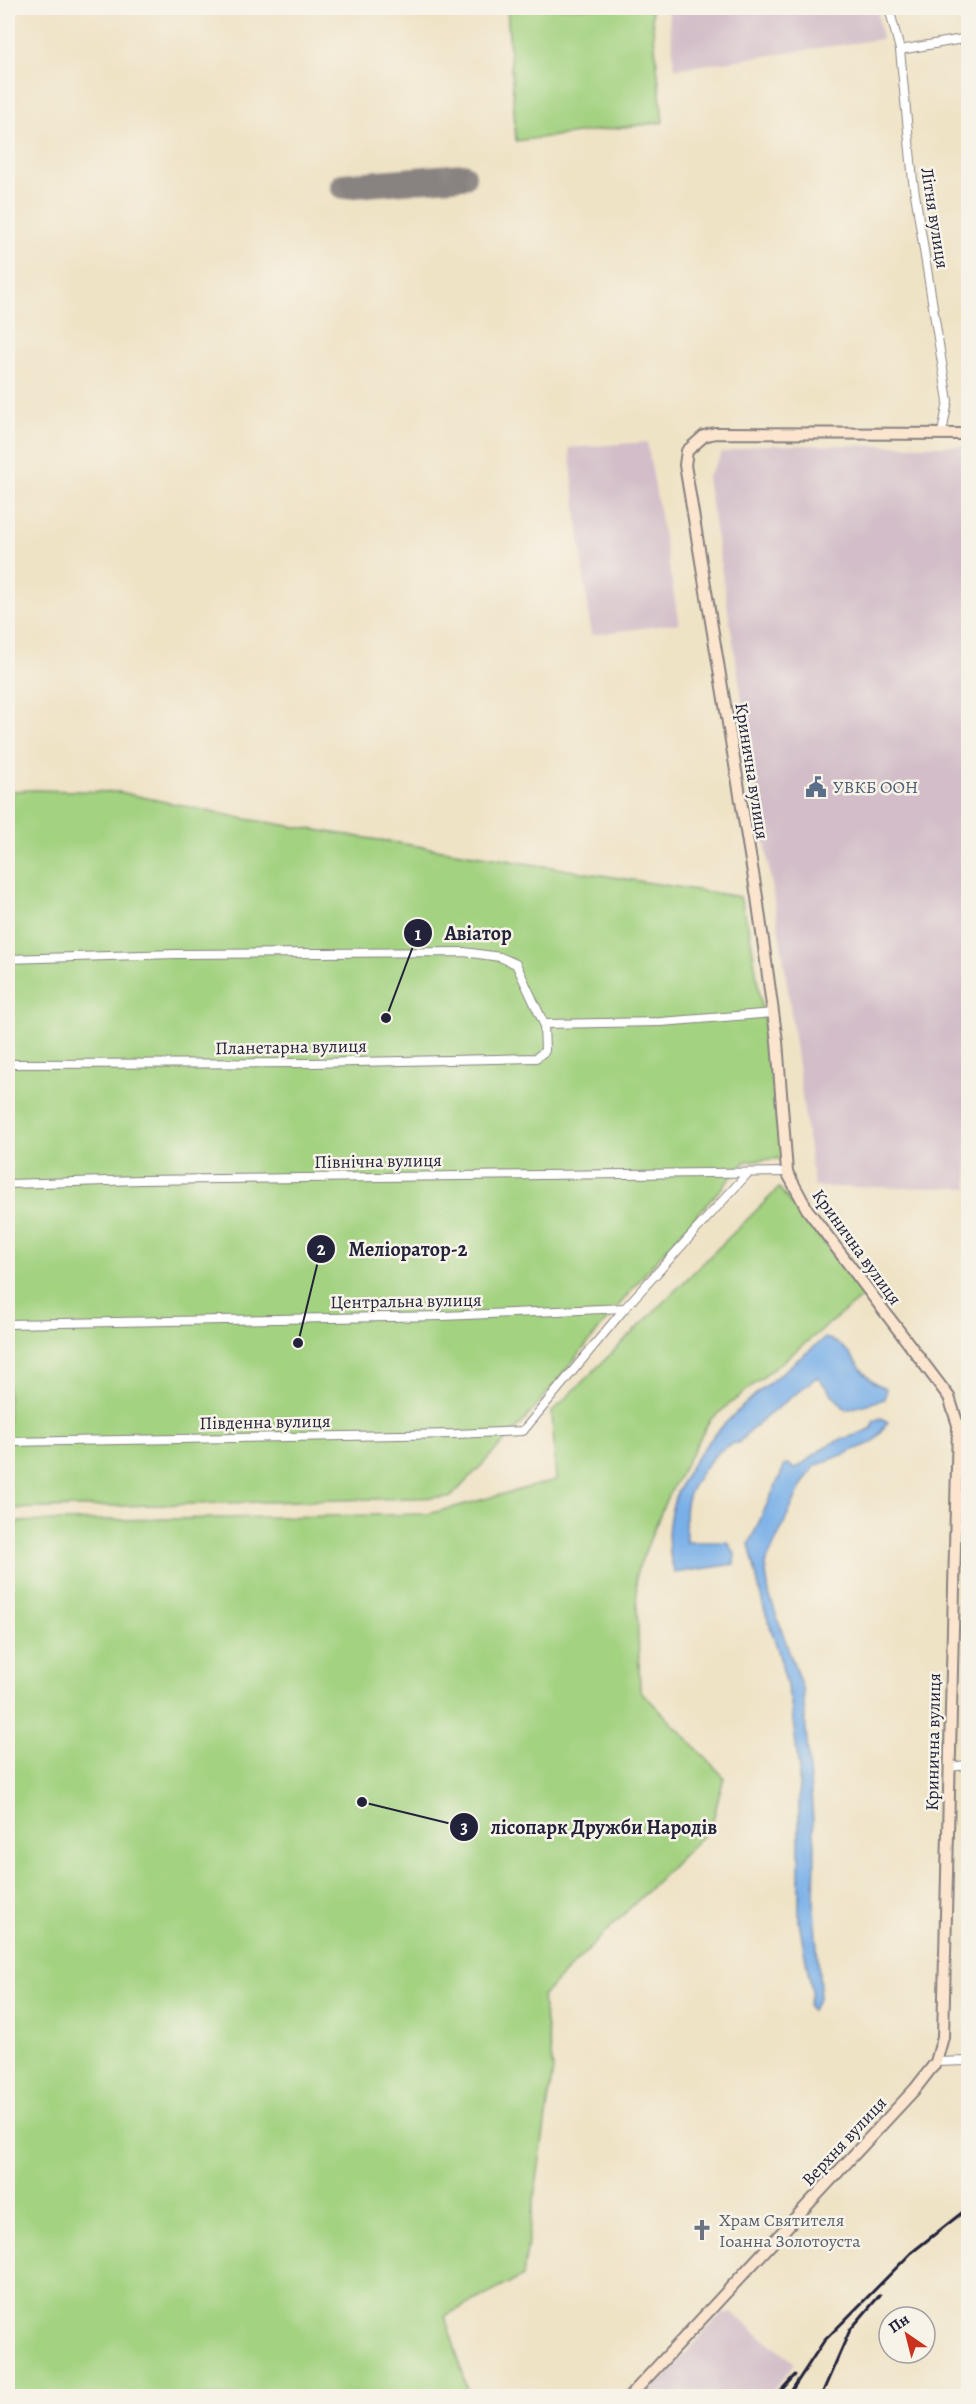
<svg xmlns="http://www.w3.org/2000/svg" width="976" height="2404" font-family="Alegreya,serif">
	<rect width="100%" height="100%" fill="#f7f3e8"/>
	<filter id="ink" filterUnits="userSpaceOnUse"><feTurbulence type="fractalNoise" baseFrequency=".0167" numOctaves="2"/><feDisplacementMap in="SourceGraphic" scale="12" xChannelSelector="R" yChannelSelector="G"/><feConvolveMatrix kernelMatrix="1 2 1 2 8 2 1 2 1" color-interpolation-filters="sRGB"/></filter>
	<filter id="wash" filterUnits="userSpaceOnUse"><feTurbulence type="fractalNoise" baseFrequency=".008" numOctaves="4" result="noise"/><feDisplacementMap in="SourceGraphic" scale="24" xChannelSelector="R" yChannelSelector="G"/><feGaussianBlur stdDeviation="1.35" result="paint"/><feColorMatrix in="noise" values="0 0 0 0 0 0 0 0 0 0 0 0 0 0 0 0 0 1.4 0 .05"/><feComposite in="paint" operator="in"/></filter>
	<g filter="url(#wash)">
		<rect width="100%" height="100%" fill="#efe3c6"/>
		<g fill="#d2bdc8">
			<polygon points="668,8 877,8 882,39 675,69"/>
			<polygon points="647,442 679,623 591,635 569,448"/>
			<polygon points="758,445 968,446 968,1188 814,1187 785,969 707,478 722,453"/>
			<polygon points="968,1401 968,1518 962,1519"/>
			<polygon points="722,2313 732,2313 795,2363 769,2395 770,2396 646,2396"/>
		</g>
		<g fill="#a3d280" stroke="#627a5e" stroke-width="1.5">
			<polygon points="507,8 651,8 663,122 516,141"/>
			<polygon points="35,790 119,792 246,819 740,897 750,934 786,1158 746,1161 652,1265 524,1421 451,1497 8,1509 8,791"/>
			<polygon points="779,1188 866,1294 710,1420 666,1500 636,1574 640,1690 724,1777 711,1827 542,1996 553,2069 523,2276 445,2316 470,2396 8,2396 8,1522 428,1514 556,1480 552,1412"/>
		</g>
		<g fill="#7ab0e8" stroke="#4e6992" stroke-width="1.5">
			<path d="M825,1338C857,1347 856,1378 886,1388L885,1399L846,1410L817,1377L755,1426L738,1443C718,1443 689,1485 686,1504C684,1516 686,1530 686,1542H728L735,1554L734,1564L675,1573C638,1474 760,1391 825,1338Z"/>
			<path d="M881,1418L888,1422L874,1442L815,1466L801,1486L765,1565L769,1594L803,1691L815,1845L814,1909L820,1987L819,1999L811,2011L808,2006L812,1993L799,1922V1771L791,1703L778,1650L763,1605L749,1544L785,1465L789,1464L794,1469C806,1463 815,1453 826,1446C840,1438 858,1436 872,1428L873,1421Z"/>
		</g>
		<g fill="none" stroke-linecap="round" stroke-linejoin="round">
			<polyline stroke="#888280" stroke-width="26" points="343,186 463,176"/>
		</g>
	</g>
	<g filter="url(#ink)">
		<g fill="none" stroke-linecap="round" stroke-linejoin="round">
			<defs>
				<g id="street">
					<polyline points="889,8 900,50 913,181 948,401 942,433"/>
					<polyline points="900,50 968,38"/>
					<polyline points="8,959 176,954 464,952 500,957 516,964 544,1024 661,1022 773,1013"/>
					<polyline points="8,1064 311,1063 536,1058 545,1051 544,1024"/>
					<polyline points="8,1184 140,1180 787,1172"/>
					<polyline points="8,1324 443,1316 625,1308"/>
					<polyline points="8,1442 456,1434 523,1431 625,1308 748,1173"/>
					<polyline points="956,1526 968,1525"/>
					<polyline points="949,1767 968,1765"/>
					<polyline points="936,2062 968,2061"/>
				</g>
				<polyline id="secondary" points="630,2396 915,2089 936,2062 943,2037 958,1425 949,1397 807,1209 787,1172 777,1041 757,897 685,465 687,451 704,436 715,433 968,434"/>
			</defs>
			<use href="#street" stroke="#888280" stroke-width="10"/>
			<use href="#secondary" stroke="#888280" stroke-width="14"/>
			<use href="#street" stroke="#fff" stroke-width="8"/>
			<use href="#secondary" stroke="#fbe5cf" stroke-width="10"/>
			<g stroke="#22223b" stroke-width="3">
				<polyline points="776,2396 795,2375"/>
				<polyline points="788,2396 824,2341 843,2322 911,2253 968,2208"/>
				<polyline points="821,2396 850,2330 880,2295"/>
			</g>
		</g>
	</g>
	<defs>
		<symbol id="civic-bare" viewBox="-9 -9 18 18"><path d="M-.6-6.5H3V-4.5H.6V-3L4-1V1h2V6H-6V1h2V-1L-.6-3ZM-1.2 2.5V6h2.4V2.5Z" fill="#5c6f8a" stroke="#f7f3e8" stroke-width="2.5" paint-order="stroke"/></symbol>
		<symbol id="church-bare" viewBox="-9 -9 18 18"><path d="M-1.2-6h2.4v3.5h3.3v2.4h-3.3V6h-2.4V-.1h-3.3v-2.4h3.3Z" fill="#6b7280" stroke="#f7f3e8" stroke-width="2.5" paint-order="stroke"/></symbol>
	</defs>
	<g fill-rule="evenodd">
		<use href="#civic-bare" x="801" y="772" width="30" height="30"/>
		<use href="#church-bare" x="687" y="2215" width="30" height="30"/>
	</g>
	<g text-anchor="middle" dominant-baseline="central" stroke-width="5" stroke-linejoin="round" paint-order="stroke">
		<g font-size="18" fill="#22223b" stroke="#f7f3e8">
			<text transform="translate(935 218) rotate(81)">Літня вулиця</text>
			<text transform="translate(752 771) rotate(81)">Кринична вулиця</text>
			<text transform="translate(291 1047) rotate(-1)">Планетарна вулиця</text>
			<text transform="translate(378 1161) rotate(-1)">Північна вулиця</text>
			<text transform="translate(857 1247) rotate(54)">Кринична вулиця</text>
			<text transform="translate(406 1301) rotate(-1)">Центральна вулиця</text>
			<text transform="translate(265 1422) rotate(-1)">Південна вулиця</text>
			<text transform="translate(933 1742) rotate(-89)">Кринична вулиця</text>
			<text transform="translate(844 2141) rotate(-47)">Верхня вулиця</text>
		</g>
		<g font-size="18" fill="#4e5e75" stroke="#f7f3e8" text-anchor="start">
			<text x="833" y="787">УВКБ ООН</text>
		</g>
		<g font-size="18" fill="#5b616d" stroke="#f7f3e8" text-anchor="start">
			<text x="719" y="2220">Храм Святителя<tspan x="719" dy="21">Іоанна Золотоуста</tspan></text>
		</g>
	</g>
	<path fill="none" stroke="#22223b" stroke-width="2" d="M386 1018L418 933M298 1343L321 1249M362 1802L464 1827"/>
	<g fill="#22223b" stroke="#f7f3e8" stroke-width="2">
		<circle cx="386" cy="1018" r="6"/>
		<circle cx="298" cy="1343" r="6"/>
		<circle cx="362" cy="1802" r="6"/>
		<circle cx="418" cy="933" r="15"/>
		<circle cx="321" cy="1249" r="15"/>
		<circle cx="464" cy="1827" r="15"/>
	</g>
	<g font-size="18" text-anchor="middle" font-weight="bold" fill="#fff">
		<text x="418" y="940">1</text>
		<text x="321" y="1255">2</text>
		<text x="464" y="1833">3</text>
	</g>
	<g font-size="20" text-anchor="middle" font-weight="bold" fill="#22223b" stroke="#f7f3e8" stroke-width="5" stroke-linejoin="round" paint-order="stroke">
		<text x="478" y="940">Авіатор</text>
		<text x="408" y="1256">Меліоратор-2</text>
		<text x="604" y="1834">лісопарк Дружби Народів</text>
	</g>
	<rect width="976" height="2404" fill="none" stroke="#f7f3e8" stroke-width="30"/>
	<g transform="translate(907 2335) rotate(325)"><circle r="28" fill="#f7f3e8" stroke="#a29fa3" stroke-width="1.5"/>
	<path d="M0-4.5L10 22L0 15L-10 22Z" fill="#c8321e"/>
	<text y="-9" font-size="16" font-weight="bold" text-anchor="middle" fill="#22223b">Пн</text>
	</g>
</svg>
